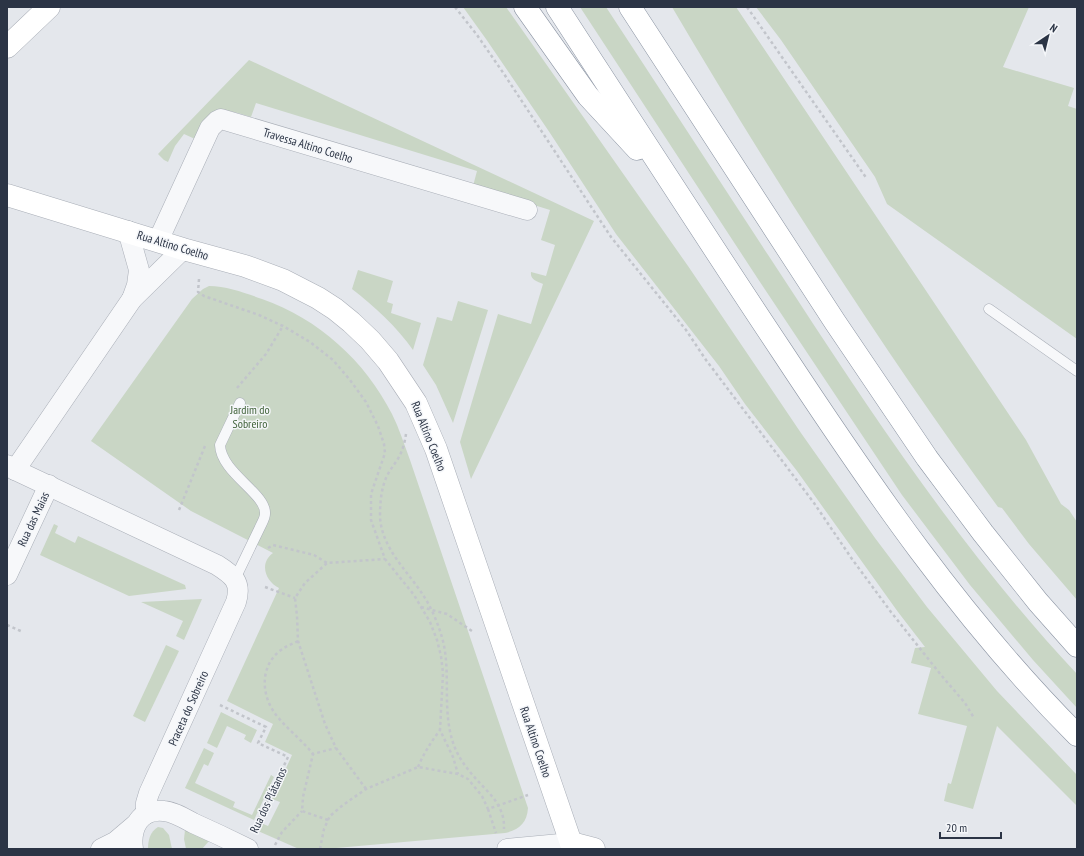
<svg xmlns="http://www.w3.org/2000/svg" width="1084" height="856" font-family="'PT Sans Narrow',sans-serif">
	<rect width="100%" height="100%" fill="#e4e7ec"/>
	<g fill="#c9d6c5">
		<polygon points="463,7 506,7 688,266 801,433 875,538 927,607 997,691 1077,775 1077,806 997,726 973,809 944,801 948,783 951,784 967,726 918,714 931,668 911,663 915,648 925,647 898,612 797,471 745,404 719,366 616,234 550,133 486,39"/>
		<path d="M580,7H606C669,103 732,200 795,296C881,428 969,559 1077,674V708L1033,660L970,585L902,495L758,279Z"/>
		<path d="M672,7H736L1026,440L1061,504L1069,510L1077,522V600L1029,544L1002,508L998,507C880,346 773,178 672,7Z"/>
		<polygon points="756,7 1029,7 1003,67 1074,88 1068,106 1077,109 1077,339 887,204 875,177 781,40"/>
		<path d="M249,60L594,221L471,479L460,442L498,314L531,324L543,284C537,281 530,280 531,272L546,276L555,245L541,240L550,210L473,186L477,171L256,103L251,117C217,107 210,104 195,139L184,134L175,146L168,162L164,160L158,154Z"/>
		<path d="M358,270L393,281L387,302L393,304L391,313L421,323L413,350C397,327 374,306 352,289Z"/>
		<path d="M209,286C227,286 245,293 262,299C319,319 365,361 392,414C399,428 404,444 410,460L528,808C527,823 519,830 505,833L325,849H299L258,831L261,823L268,826L280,802L272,799L292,755L265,742L273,724L227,701L279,588C265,581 259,563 273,553L191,511L91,441L192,299L203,289Z"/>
		<polygon points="458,301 488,310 453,423 436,385 423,365 437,317 452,321"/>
		<polygon points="54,524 58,526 55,533 75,543 78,536 185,585 186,589 129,596 40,555"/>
		<polygon points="202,599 184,640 176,636 183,621 141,602"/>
		<polygon points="166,645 179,651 145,722 133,716"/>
		<polygon points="221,712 257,730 251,743 244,739 246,735 227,726 217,748 207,743"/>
		<polygon points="204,748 214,753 208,766 204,764 195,783 235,802 233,807 252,815 271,775 274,777 254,820 185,788"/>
		<path d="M158,827L163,828L169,835L172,849H148C148,840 150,832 158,827Z"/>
		<polygon points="185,830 209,841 202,849 186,849 184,839"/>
	</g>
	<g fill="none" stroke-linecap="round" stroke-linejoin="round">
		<defs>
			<g id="lane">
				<polyline points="989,309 1077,371"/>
				<path d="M235,579L262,523C263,521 265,517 265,514C267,494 221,473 220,445L240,403"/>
			</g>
			<g id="street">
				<polyline points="128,231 139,270 137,285 132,299"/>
				<polyline points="158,241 210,128 217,121 221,119 527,210"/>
				<path d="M7,465L15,470L217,565C233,575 242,582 236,602L149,793L146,803V814"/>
				<polyline points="15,470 132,299 183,249"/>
				<polyline points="7,575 49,485"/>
				<polyline points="101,849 115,842 135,825"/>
				<path d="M133,849C130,828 140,808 164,811C174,812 184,818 193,823C211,831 230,840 248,849"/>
				<polyline points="507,849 571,843"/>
			</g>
			<g id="secondary">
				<polyline points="7,47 49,7"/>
				<polyline points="7,195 183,249 245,266 283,280 318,298 335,309 351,322 370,340 388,361 416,403 436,449 573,849"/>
				<polyline points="571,843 594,849"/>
			</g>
			<g id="highway">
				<polyline points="525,7 588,96 637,149"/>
				<path d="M557,7C631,121 705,236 781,350C870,485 962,620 1077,735"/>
				<polyline points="630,7 835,322 927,458 983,533 1038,602 1077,646"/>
			</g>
		</defs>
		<use href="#lane" stroke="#a9aeb7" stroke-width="11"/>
		<use href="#street" stroke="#a9aeb7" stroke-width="21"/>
		<use href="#secondary" stroke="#a9aeb7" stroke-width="23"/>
		<use href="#highway" stroke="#8b94a3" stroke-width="23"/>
		<g stroke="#c2c5cb" stroke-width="2.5" stroke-dasharray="3 3" stroke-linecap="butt">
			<polyline points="455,7 477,35 504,74 611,237 686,330 706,360 814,503 852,559 891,612 941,675 965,703 974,718"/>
			<polyline points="747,7 867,179"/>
			<polyline points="199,279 198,292 204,296 259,315 283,326 310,342 333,360 350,380 366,402 378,426 384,444 385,453 371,494 371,520 385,559 414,595 430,622 437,640 441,656 443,673 440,730 453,757 458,774"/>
			<polyline points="237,388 266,354 283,326"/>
			<path d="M406,434C405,441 403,449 400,455C396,463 390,469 386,478C381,490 380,503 380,517C382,549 407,570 423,595C431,607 437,621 441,634C453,671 440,711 455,748C460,760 468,770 477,780C486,790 498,800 502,814C504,819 504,824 504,829"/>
			<polyline points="179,510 205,446"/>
			<polyline points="268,548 273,545 314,555 327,563"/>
			<polyline points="265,587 295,598"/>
			<polyline points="421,607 447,614 472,631"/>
			<polyline points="7,625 23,632"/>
			<path d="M298,641C292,644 286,646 281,650C259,666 261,697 277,716C288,730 302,740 313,754"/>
			<polyline points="220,705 266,727 258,743 288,757 254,829"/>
			<path d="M418,767C424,753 431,742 440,730"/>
			<polyline points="366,789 336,748 325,724 298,641 297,616 295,598 305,583 327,563 385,559"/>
			<polyline points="488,809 496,833"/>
			<polyline points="328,820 302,811 303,797 313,754 336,748"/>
			<polyline points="275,845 282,832 302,811"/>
			<polyline points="320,849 324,829 328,820 330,816 343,805 366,789 418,767 458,774 468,779 482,796 488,809 528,795"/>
		</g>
		<use href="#lane" stroke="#f7f8fa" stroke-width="10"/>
		<use href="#street" stroke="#f7f8fa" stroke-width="20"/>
		<use href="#secondary" stroke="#fff" stroke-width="22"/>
		<use href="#highway" stroke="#fff" stroke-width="22"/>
	</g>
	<g text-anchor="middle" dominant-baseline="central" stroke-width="3" stroke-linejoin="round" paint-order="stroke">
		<g font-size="12" fill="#2b3445" stroke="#f4f6f9">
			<text transform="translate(308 145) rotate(17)">Travessa Altino Coelho</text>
			<text transform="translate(173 245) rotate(17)">Rua Altino Coelho</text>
			<text transform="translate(429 436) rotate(68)">Rua Altino Coelho</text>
			<text transform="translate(33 519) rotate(-65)">Rua das Maias</text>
			<text transform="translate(188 708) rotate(-66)">Praceta do Sobreiro</text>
			<text transform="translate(536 742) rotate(71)">Rua Altino Coelho</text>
			<text transform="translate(268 800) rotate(-65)">Rua dos Plátanos</text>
		</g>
		<g font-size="12" fill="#3f6138" stroke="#f4f6f9">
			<text x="250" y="409">Jardim do<tspan x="250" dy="14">Sobreiro</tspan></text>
		</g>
	</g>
	<rect width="1084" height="856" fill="none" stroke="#2b3445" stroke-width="16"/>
	<g transform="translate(1048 36) rotate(35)" stroke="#f4f6f9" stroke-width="3" paint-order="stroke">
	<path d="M0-3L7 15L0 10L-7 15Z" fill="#2b3445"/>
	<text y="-6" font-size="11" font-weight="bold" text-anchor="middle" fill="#2b3445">N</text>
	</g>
	<path d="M940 832v6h61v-6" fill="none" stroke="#2b3445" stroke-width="2"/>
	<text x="946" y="832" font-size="12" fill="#2b3445" stroke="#f4f6f9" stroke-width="3" paint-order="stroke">20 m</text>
</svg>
